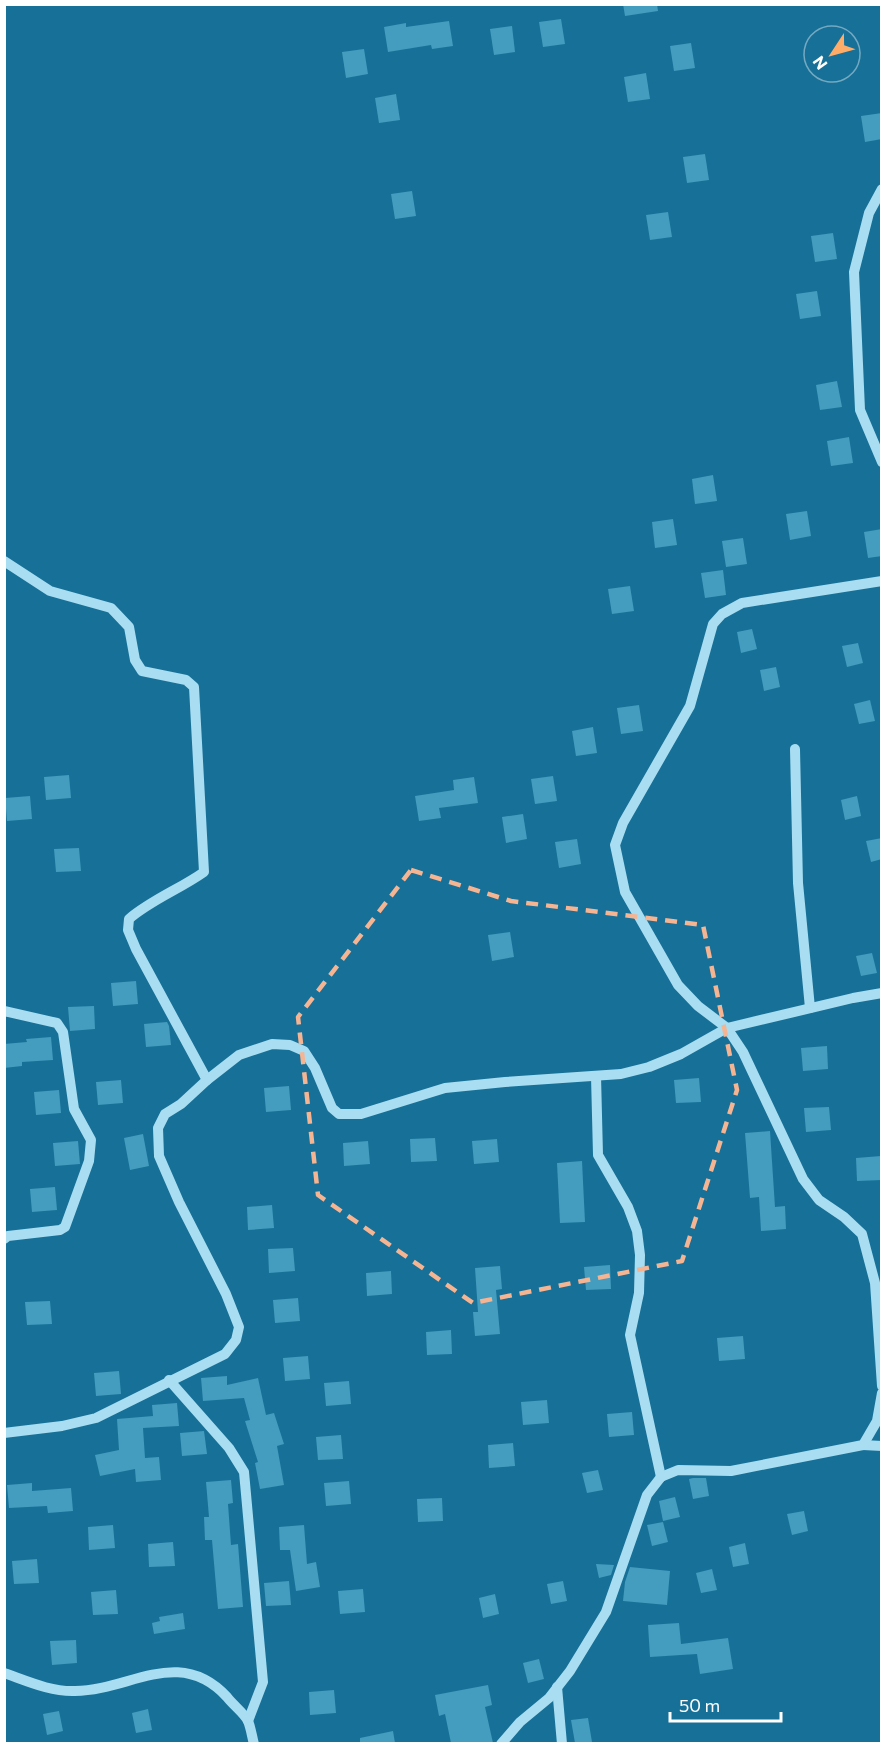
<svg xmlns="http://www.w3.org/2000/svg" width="886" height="1748" font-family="Commissioner,sans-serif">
	<rect width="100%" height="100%" fill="#177097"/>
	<g fill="#449cbf">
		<polygon points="623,4 657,4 658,11 625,16"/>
		<polygon points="561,19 565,44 543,47 539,22"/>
		<polygon points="449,21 453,46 432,49 431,45 388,52 384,27 406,23 406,27"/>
		<polygon points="512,26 515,52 494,55 490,29"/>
		<polygon points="691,43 695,68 674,71 670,46"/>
		<polygon points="364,49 368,74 346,78 342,52"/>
		<polygon points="646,73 650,99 628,102 624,77"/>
		<polygon points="396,94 400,120 379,123 375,98"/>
		<polygon points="882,113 882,139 865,142 861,116"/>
		<polygon points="705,154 709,180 687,183 683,157"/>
		<polygon points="412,191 416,216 395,219 391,194"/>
		<polygon points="668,212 672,237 650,240 646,215"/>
		<polygon points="833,233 837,259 815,262 811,236"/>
		<polygon points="817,291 821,316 800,319 796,294"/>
		<polygon points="837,381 842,407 820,410 816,385"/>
		<polygon points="849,437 853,463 831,466 827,441"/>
		<polygon points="713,475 717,501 695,504 692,479"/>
		<polygon points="807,511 811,536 790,540 786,514"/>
		<polygon points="673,519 677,545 655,548 652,522"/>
		<polygon points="882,529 882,556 868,558 864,532"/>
		<polygon points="743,538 747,564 726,567 722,541"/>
		<polygon points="723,570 726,595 705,598 701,573"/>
		<polygon points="630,586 634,611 612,614 608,589"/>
		<polygon points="752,629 757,649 741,653 737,632"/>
		<polygon points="858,643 863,663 847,667 842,646"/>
		<polygon points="776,667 780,687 764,691 760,670"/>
		<polygon points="870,700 875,721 859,724 854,704"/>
		<polygon points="639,705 643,731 621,734 617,708"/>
		<polygon points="593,727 597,753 576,756 572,731"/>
		<polygon points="69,775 71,798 46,800 44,777"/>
		<polygon points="553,776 557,801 535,804 531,779"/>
		<polygon points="474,777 478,803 439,808 441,818 419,821 415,796 454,790 453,780"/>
		<polygon points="30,796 32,819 7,821 5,798"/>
		<polygon points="857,796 861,816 845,820 841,800"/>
		<polygon points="523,814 527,839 506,843 502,817"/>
		<polygon points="882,838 882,859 871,862 866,841"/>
		<polygon points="577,839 581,864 559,868 555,842"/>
		<polygon points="79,848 81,871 56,872 54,849"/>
		<polygon points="510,932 514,957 492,961 488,935"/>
		<polygon points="872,953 877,973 861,976 856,956"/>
		<polygon points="136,981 138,1004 113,1006 111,983"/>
		<polygon points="94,1006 95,1029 70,1031 68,1007"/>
		<polygon points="167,1022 169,1026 171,1045 146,1047 144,1024"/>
		<polygon points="51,1037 53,1060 22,1062 22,1066 4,1068 4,1044 27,1042 26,1039"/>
		<polygon points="827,1046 828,1069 803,1071 801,1048"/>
		<polygon points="699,1078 701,1102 676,1103 674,1080"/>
		<polygon points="121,1080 123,1103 98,1105 96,1082"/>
		<polygon points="289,1086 291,1110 266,1112 264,1088"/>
		<polygon points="59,1090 61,1113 36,1115 34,1092"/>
		<polygon points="829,1107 831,1130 806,1132 804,1108"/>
		<polygon points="770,1131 775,1207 785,1206 786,1229 761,1231 759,1197 750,1198 745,1133"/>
		<polygon points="143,1134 149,1166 130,1170 124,1138"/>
		<polygon points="435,1138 437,1161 411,1162 410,1139"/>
		<polygon points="497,1139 499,1162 474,1164 472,1141"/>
		<polygon points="78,1141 80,1164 55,1166 53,1143"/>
		<polygon points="368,1141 370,1164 344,1166 343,1143"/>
		<polygon points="881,1156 882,1180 857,1181 856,1158"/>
		<polygon points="582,1161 585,1222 560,1223 557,1163"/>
		<polygon points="55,1187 57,1210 32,1212 30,1189"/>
		<polygon points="272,1205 274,1228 248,1230 247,1207"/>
		<polygon points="293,1248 295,1271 269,1273 268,1249"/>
		<polygon points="610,1265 611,1289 586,1290 584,1267"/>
		<polygon points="500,1266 502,1289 496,1290 500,1334 475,1336 473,1312 478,1312 475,1268"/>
		<polygon points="391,1271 392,1294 367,1296 366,1273"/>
		<polygon points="298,1298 300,1321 275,1323 273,1300"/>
		<polygon points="50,1301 52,1324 27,1325 25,1302"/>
		<polygon points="451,1330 452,1354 427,1355 426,1332"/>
		<polygon points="743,1336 745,1359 719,1361 717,1338"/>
		<polygon points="308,1356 310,1379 285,1381 283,1358"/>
		<polygon points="119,1371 121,1394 96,1396 94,1373"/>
		<polygon points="227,1376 227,1385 258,1378 266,1415 274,1413 284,1444 277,1446 284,1485 260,1489 255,1463 258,1462 245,1421 250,1420 244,1398 203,1401 201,1378"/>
		<polygon points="349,1381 351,1404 326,1406 324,1383"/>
		<polygon points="547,1400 549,1423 523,1425 521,1402"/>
		<polygon points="177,1403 179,1426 143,1428 145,1458 159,1457 161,1480 136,1482 135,1469 100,1476 95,1455 119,1450 117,1419 153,1416 152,1405"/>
		<polygon points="632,1412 634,1435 609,1437 607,1414"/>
		<polygon points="204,1431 207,1454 182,1456 180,1433"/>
		<polygon points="341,1435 343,1459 318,1460 316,1437"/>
		<polygon points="513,1443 515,1466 489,1468 488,1445"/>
		<polygon points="598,1470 603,1490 587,1493 582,1473"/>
		<polygon points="693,1478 706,1478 709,1496 693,1499 689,1479"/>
		<polygon points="231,1480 233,1503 228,1504 231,1545 238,1544 243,1607 218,1609 212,1540 205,1540 204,1517 209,1517 206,1482"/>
		<polygon points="349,1481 351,1504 326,1506 324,1483"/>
		<polygon points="32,1483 32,1491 71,1488 73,1511 48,1513 47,1506 9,1508 7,1485"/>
		<polygon points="675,1497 680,1517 663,1521 659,1501"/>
		<polygon points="442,1498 443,1521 418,1522 417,1499"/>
		<polygon points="804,1511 808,1531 792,1535 787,1514"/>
		<polygon points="663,1522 668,1542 652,1546 647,1525"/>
		<polygon points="113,1525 115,1548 89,1550 88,1527"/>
		<polygon points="304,1525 307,1564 316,1562 320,1587 296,1591 290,1550 280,1550 279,1527"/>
		<polygon points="173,1542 175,1566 149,1567 148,1544"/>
		<polygon points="745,1543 749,1564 733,1567 729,1547"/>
		<polygon points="37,1559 39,1583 14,1584 12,1561"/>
		<polygon points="596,1564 614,1565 611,1575 599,1578"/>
		<polygon points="630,1567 670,1571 667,1605 623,1601 625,1582"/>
		<polygon points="712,1569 717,1590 701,1593 696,1573"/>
		<polygon points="289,1581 291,1605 266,1606 264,1583"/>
		<polygon points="563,1581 567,1601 551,1604 547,1584"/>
		<polygon points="363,1589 365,1612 340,1614 338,1591"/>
		<polygon points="116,1590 118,1614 93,1615 91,1592"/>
		<polygon points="495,1594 499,1614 483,1618 479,1598"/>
		<polygon points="183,1613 185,1629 154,1634 152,1623 160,1621 159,1617"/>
		<polygon points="679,1623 681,1644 728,1638 733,1669 700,1674 697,1654 650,1657 648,1625"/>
		<polygon points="76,1640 77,1663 52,1665 50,1641"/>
		<polygon points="539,1659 544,1679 528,1683 523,1663"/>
		<polygon points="488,1685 492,1705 485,1707 493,1743 451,1743 445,1714 439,1716 435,1695"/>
		<polygon points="334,1690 336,1713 310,1715 309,1692"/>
		<polygon points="148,1709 152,1730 136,1733 132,1713"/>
		<polygon points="59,1711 63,1731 47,1735 43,1714"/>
		<polygon points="588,1718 592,1742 575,1743 571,1720"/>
		<polygon points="393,1731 395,1743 360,1743 360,1738"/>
	</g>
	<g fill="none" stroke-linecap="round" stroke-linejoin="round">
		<g stroke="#a9ddf1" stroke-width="10">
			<polyline points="882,189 869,213 854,272 860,410 882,462"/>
			<path d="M4,561L50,591L111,608L129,627L135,660L142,671L186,680L194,687L204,872C180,889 151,900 129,919L128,930L136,949L207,1080"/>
			<polyline points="882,581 742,603 722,614 713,624 690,706 623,823 615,845 625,892 678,985 698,1006 727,1028 743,1052 803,1179 819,1200 844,1217 862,1234 875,1283 882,1386"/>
			<polyline points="795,749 798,883 810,1008"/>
			<polyline points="4,1011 57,1023 63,1032 74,1109 91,1140 89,1161 65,1227 60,1230 8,1236 4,1239"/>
			<polyline points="596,1076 598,1155 628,1207 637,1231 640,1255 639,1293 630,1335 661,1477"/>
			<polyline points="169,1380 229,1448 244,1472 263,1682 248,1721"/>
			<polyline points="4,1433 62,1426 96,1418 225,1354 236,1340 239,1327 226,1294 179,1202 159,1156 158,1128 165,1114 181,1104 207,1080 239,1055 272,1044 290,1045 304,1051 315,1068 332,1108 339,1114 361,1114 445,1088 505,1082 621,1074 649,1067 681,1054 727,1028 853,998 882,993"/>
			<polyline points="863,1445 882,1446"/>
			<path d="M4,1673C27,1681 51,1692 75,1691C129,1691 179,1645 227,1697C233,1705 244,1713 248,1721C251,1728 252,1737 254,1744"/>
			<polyline points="557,1687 562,1744"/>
			<polyline points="501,1744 520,1722 549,1698 570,1671 606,1612 647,1495 661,1477 678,1470 731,1471 863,1445 877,1421 882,1393"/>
		</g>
	</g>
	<path fill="none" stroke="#f5b492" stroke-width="4.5" stroke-dasharray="12 8" stroke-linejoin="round" d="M411,870L511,901L703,925L737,1090L682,1261L473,1303L318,1195L298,1017Z"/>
	<rect width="886" height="1748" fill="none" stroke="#ffffff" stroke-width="12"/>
	<g transform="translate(832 54) rotate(234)"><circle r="28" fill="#177097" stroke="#74a9c1" stroke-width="1.5"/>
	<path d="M0-4.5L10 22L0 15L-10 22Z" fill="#ffac69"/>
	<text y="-9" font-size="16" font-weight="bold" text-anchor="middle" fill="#ffffff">N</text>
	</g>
	<path d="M670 1712v9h111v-9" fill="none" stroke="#ffffff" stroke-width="3"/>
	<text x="679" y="1712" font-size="18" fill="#ffffff" stroke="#177097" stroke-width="4.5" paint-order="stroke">50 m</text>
</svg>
